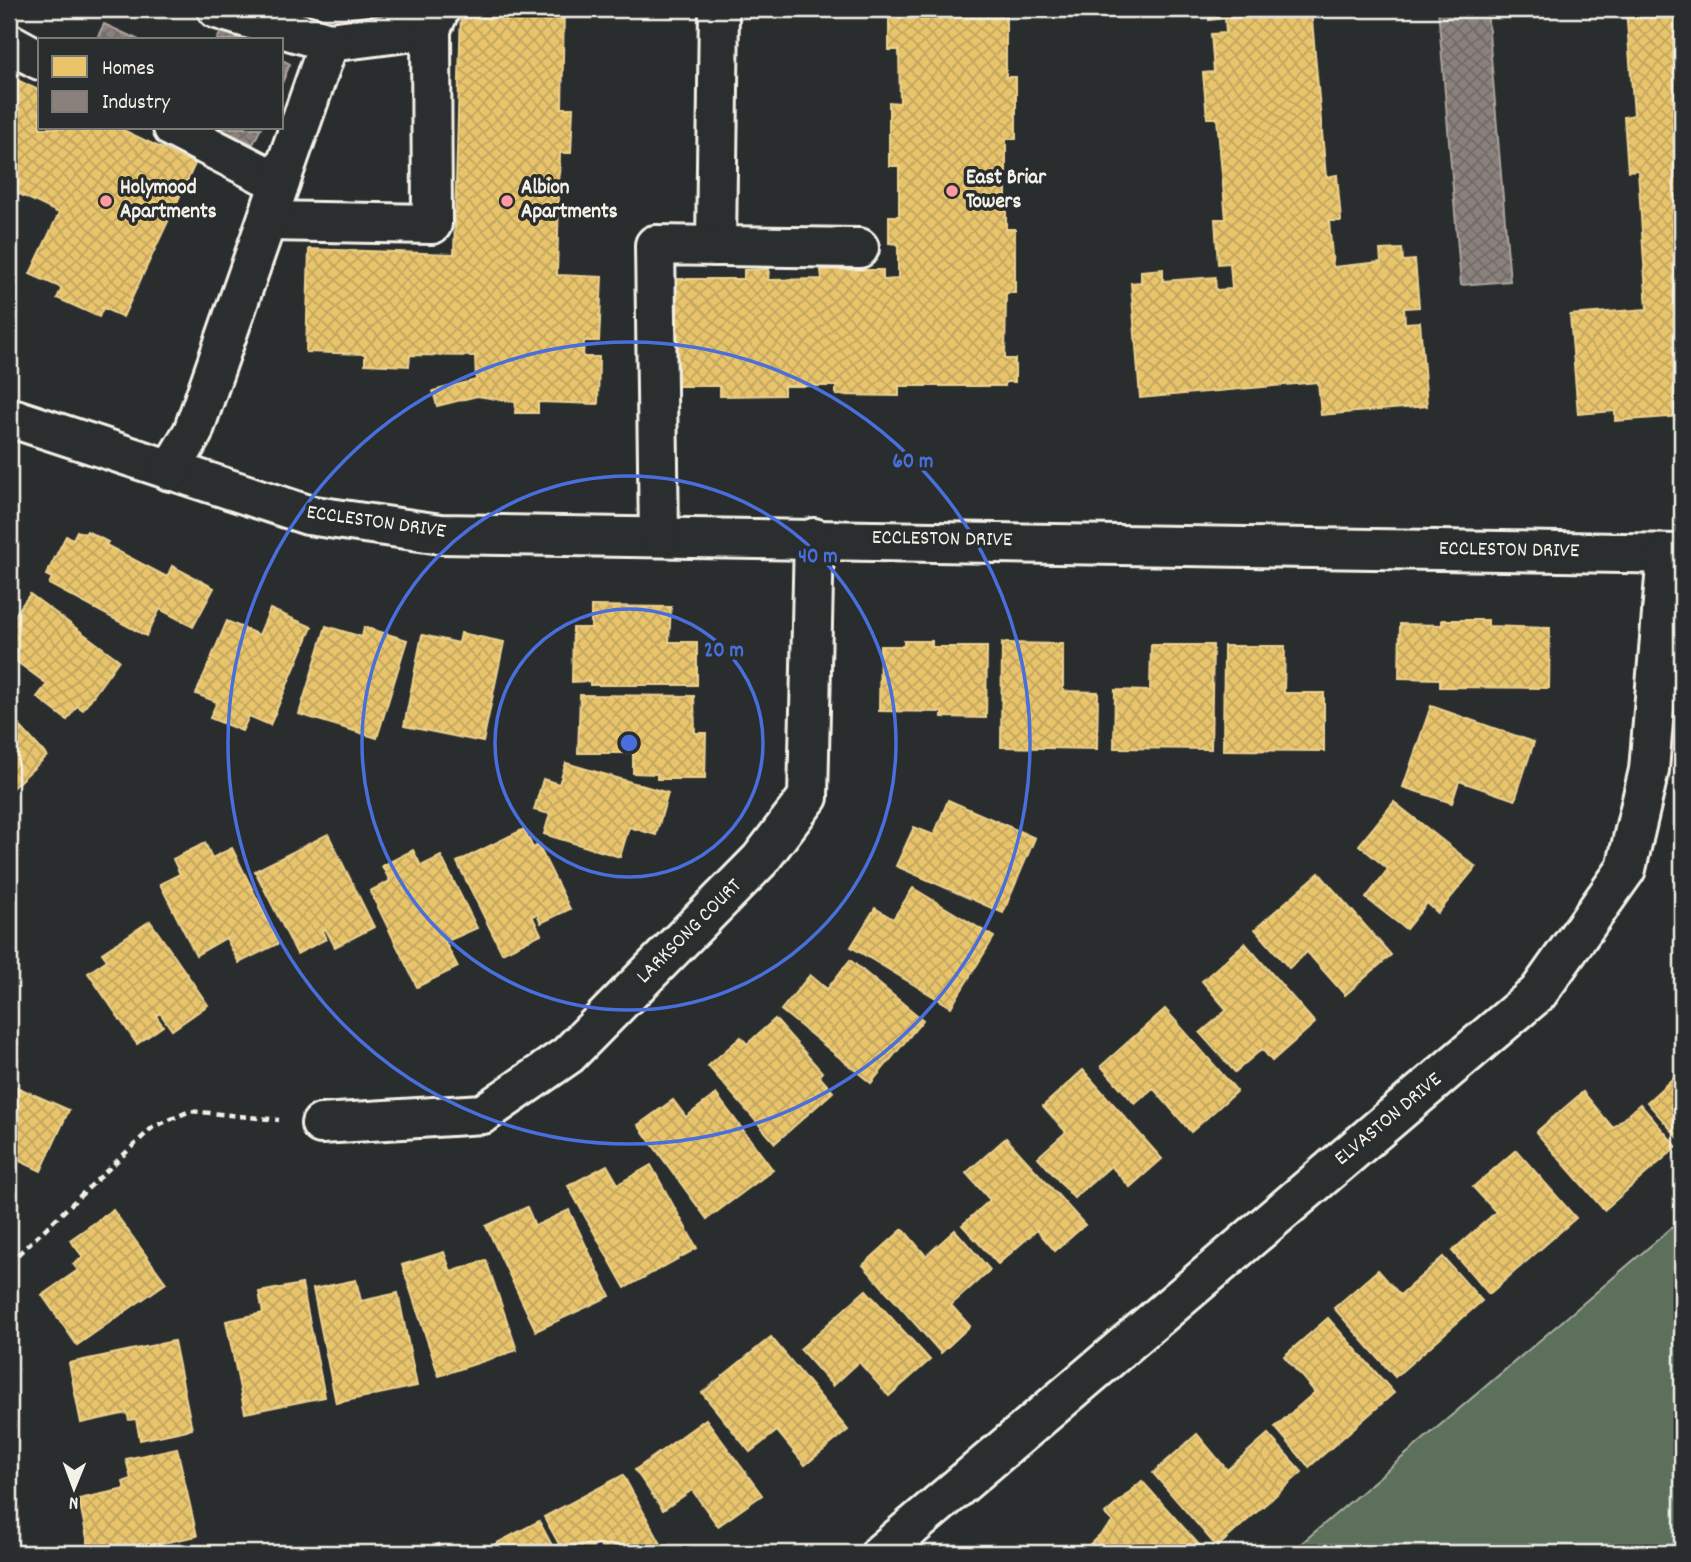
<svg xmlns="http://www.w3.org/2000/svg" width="1691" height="1562" font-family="Dekko,sans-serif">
	<defs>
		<pattern id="homes-cross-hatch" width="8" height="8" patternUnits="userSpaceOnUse" patternTransform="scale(1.75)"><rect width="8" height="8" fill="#e9c46a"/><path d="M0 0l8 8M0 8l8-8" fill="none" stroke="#c1a561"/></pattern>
		<pattern id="industry-cross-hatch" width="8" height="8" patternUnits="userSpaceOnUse" patternTransform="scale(1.75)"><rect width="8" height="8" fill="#8a817c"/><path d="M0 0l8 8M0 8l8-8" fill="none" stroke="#706a66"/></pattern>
	</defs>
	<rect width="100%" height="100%" fill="#2a2d2e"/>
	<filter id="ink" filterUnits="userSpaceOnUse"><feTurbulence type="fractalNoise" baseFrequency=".0143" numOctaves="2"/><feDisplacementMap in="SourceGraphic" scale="14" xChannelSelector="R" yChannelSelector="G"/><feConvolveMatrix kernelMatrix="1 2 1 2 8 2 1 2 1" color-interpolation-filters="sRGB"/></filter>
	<g filter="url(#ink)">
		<polygon fill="#5b705b" stroke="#a8b0a2" stroke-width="2" points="1682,1219 1682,1553 1290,1553"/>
		<g fill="url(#homes-cross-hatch)" stroke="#ecd290" stroke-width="2">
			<polygon points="461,9 564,9 562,108 573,108 571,153 560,153 557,275 602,277 599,341 584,341 583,357 599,357 598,404 538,402 538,413 515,413 516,402 477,396 437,406 433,391 476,380 475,356 410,355 409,366 365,364 365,354 306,352 309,249 454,254"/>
			<polygon points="889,9 1006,9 1006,77 1016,77 1016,139 1006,139 1006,229 1015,229 1015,293 1006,293 1005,359 1015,359 1015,382 1005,382 1005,386 899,386 899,396 836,395 836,386 784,386 784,395 720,396 720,386 675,386 675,279 744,279 744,270 769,269 768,280 822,279 821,270 883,270 883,280 898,279 898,244 889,243 889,216 899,216 899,166 889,166 889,102 900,103 899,50 889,50"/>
			<polygon points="1209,9 1311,9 1326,177 1337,175 1341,221 1329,221 1333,267 1381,262 1380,250 1402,249 1403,261 1415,260 1419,307 1404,308 1405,323 1420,322 1427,406 1321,415 1318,382 1140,398 1131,283 1141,282 1141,271 1163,269 1163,281 1215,277 1216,290 1232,289 1230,263 1218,264 1215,219 1226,219 1217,118 1207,118 1203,73 1214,72 1211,34 1226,33 1225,18 1209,20"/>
			<polygon points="1626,9 1682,9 1682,416 1615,421 1615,411 1578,414 1570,315 1647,309 1638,170 1628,171 1624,117 1634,115"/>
			<polygon points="9,76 40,91 40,128 119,128 195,164 123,317 103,308 99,317 57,298 62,288 30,274 59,213 9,189"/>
			<polygon points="77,531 85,534 87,531 108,542 106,545 167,577 172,566 214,588 193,627 160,609 146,636 49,584 52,578 46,575 66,536 73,539"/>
			<polygon points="30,594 119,660 83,710 77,706 67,720 37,697 47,684 9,656 9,623"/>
			<polygon points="591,606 671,607 669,642 697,642 697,685 590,685 590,681 572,682 573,628 591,628"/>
			<polygon points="270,609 312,627 270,725 249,716 242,731 210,718 217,702 196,694 227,621 259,635"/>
			<polygon points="1442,620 1488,620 1488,626 1550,628 1549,688 1440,687 1440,679 1399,678 1400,624 1442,625"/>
			<polygon points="326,626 362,637 364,627 407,640 377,738 299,714"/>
			<polygon points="461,633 504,642 483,742 404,726 422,635 459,643"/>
			<polygon points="904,641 932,641 932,647 987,647 986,718 942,717 942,712 879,711 880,646 904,646"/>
			<polygon points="1002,643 1063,644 1063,691 1098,692 1097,749 1001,747"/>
			<polygon points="1151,645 1213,645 1211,749 1114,748 1115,690 1150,691"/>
			<polygon points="1224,646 1285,646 1284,693 1324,693 1324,751 1223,750"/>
			<polygon points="580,695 694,696 695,733 706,733 705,779 657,779 657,774 633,773 633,753 578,753"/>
			<polygon points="1431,706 1534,742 1515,800 1459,781 1452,803 1403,787"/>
			<polygon points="9,714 47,756 9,791"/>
			<polygon points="566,763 668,793 656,835 629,827 620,857 544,834 550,814 534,810 543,779 559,784"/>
			<polygon points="948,800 1035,838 1003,913 896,866 914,827 934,835"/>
			<polygon points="1394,802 1476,867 1438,913 1427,903 1406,929 1366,898 1388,869 1359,845"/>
			<polygon points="524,829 533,848 538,845 570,909 541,923 537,914 532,916 541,934 502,953 457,862"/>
			<polygon points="328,834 374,927 335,947 325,928 322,931 326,939 297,954 255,871"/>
			<polygon points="205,843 212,858 232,848 279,943 239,963 226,938 196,955 160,884 180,874 173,859"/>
			<polygon points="413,850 421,866 441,856 477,928 445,942 458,967 417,987 370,891 390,881 382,866"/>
			<polygon points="1319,873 1391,955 1345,995 1307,952 1289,968 1255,929"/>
			<polygon points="913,888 994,937 951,1007 851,947 875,908 893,919"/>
			<polygon points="150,921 208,1005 172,1030 160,1013 156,1016 163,1026 137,1044 88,973 107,960 102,953"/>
			<polygon points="1245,943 1315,1023 1272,1061 1262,1049 1235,1072 1200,1033 1227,1010 1202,981"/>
			<polygon points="850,960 923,1020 871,1083 781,1010 810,975 827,989"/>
			<polygon points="1165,1009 1237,1091 1191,1132 1153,1088 1135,1104 1101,1066"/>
			<polygon points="775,1019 822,1072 819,1076 833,1092 775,1143 708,1066 741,1037 747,1044"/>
			<polygon points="1083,1070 1162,1159 1130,1187 1111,1166 1074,1198 1038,1157 1066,1132 1043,1106"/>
			<polygon points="1682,1070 1682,1142 1647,1102"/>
			<polygon points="12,1085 69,1110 41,1171 9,1156 9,1094"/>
			<polygon points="1583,1092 1613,1128 1640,1104 1677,1147 1604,1210 1536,1132"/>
			<polygon points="716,1094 773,1170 707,1219 638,1125 673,1100 686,1117"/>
			<polygon points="1006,1138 1085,1225 1055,1251 1037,1230 998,1264 962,1225 990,1200 966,1173"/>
			<polygon points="1516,1150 1576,1218 1489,1294 1452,1251 1496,1212 1473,1187"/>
			<polygon points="607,1165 618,1184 651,1165 697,1248 625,1288 568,1186"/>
			<polygon points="527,1207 535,1226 569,1210 610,1296 536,1331 486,1226"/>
			<polygon points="113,1210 166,1283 77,1345 42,1295 78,1270 73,1264 83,1257 70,1240"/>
			<polygon points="903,1229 926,1256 955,1230 990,1270 951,1305 970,1326 941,1353 863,1265"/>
			<polygon points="444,1252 451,1272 486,1260 517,1350 439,1376 402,1265"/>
			<polygon points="1443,1257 1482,1301 1395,1377 1334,1308 1378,1270 1400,1295"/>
			<polygon points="356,1280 361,1301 398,1293 417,1386 336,1403 313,1289"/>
			<polygon points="302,1284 325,1397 245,1413 226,1321 263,1313 259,1292"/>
			<polygon points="866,1290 930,1360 889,1396 859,1362 833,1386 800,1349"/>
			<polygon points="1328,1318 1394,1393 1309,1467 1275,1427 1315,1392 1284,1356"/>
			<polygon points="771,1337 848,1430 805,1465 777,1431 750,1452 702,1393"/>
			<polygon points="174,1341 192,1429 140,1440 136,1419 129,1420 127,1413 81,1423 69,1363"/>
			<polygon points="706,1419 762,1495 718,1526 692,1490 663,1510 635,1470"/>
			<polygon points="1197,1434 1227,1470 1268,1434 1302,1472 1217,1547 1153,1473"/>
			<polygon points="177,1448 197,1536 115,1553 90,1553 79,1499 125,1489 123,1482 131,1479 126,1459"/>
			<polygon points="623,1475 666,1553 604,1553 599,1544 583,1553 564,1553 544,1517"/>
			<polygon points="1142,1481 1201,1547 1194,1553 1081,1553 1113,1522 1105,1514"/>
			<polygon points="539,1521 556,1553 478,1553"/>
			<polygon points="438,1544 442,1553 418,1553"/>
		</g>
		<g fill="url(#industry-cross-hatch)" stroke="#aaa39c" stroke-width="2">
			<polygon points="1438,9 1487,9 1510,281 1461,285"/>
			<polygon points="104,24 139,40 96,40"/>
			<polygon points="221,31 241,40 217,40"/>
			<polygon points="282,60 290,64 282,83"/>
			<polygon points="218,128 261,128 253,144"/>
		</g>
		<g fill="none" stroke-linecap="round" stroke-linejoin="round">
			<defs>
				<g id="minor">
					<polyline points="329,42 431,29"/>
					<polyline points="9,43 40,60"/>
					<polyline points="173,128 280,183"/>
					<polyline points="267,221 432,224 431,29 440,9"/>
					<polyline points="716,246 719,9"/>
					<polyline points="9,417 308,515 441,534 1682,554"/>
					<polyline points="170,471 193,432 329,42 217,9"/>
					<polyline points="659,536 655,245 859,248"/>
					<polyline points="321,1124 483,1114 568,1055 760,860 808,797 814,538"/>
					<polyline points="881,1553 1538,993 1626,869 1649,770 1667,554"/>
				</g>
			</defs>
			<use href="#minor" stroke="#f4f1e8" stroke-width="44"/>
			<g stroke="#f4f1e8" stroke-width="4.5" stroke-dasharray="7 5" stroke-linecap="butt">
				<polyline points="9,1263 153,1127 190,1111 279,1120"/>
				<polyline points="1681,1553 1682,1551"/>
			</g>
			<use href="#minor" stroke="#2a2d2e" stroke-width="38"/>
		</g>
	</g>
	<g fill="none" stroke="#486fdb" stroke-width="3.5">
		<circle cx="629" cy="743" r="134"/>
		<circle cx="629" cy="743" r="267"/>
		<circle cx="629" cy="743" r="401"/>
	</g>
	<g fill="#ff9aa2" stroke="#2a2d2e" stroke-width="2.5">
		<circle cx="952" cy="191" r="7"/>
		<circle cx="106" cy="201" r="7"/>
		<circle cx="507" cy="201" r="7"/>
	</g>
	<g text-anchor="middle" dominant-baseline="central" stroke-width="7" stroke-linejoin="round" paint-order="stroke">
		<g font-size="21" font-weight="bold" fill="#f4f1e8" stroke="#2a2d2e" text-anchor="start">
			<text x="966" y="179">East Briar<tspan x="966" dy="24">Towers</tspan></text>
			<text x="120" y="189">Holymood<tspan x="120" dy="24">Apartments</tspan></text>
			<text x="521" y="189">Albion<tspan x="521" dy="24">Apartments</tspan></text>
		</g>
		<g font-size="21" fill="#f4f1e8" stroke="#2a2d2e">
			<text transform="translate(376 523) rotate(8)">ECCLESTON DRIVE</text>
			<text transform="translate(942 540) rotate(1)">ECCLESTON DRIVE</text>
			<text transform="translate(1509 551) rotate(1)">ECCLESTON DRIVE</text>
			<text transform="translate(690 932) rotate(-45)">LARKSONG COURT</text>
			<text transform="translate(1389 1120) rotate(-40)">ELVASTON DRIVE</text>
		</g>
	</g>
	<circle cx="629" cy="743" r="10" fill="#486fdb" stroke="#2a2d2e" stroke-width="3.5"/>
	<g font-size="21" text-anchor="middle" font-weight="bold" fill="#486fdb" stroke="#2a2d2e" stroke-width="7" stroke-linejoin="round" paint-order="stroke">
		<text x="913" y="467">60 m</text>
		<text x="818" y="562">40 m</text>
		<text x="724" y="656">20 m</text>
	</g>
	<rect width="1691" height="1562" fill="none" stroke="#2a2d2e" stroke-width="35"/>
	<rect x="18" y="18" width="1656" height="1527" fill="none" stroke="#f4f1e8" stroke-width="2.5" filter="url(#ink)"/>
	<rect x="38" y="38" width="245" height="91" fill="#2a2d2e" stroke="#7b7b78" stroke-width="2"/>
	<rect x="52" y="56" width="35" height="21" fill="#e9c46a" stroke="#7b7b78" stroke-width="2"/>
	<text x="102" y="74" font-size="21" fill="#f4f1e8">Homes</text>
	<rect x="52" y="91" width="35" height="21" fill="#8a817c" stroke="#7b7b78" stroke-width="2"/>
	<text x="102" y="108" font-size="21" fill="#f4f1e8">Industry</text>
	<g transform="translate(74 1488) rotate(181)" stroke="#2a2d2e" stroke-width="5" paint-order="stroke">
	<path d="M0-5L12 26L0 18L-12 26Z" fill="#f4f1e8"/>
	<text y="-10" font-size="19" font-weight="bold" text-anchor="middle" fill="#f4f1e8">N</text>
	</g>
</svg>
